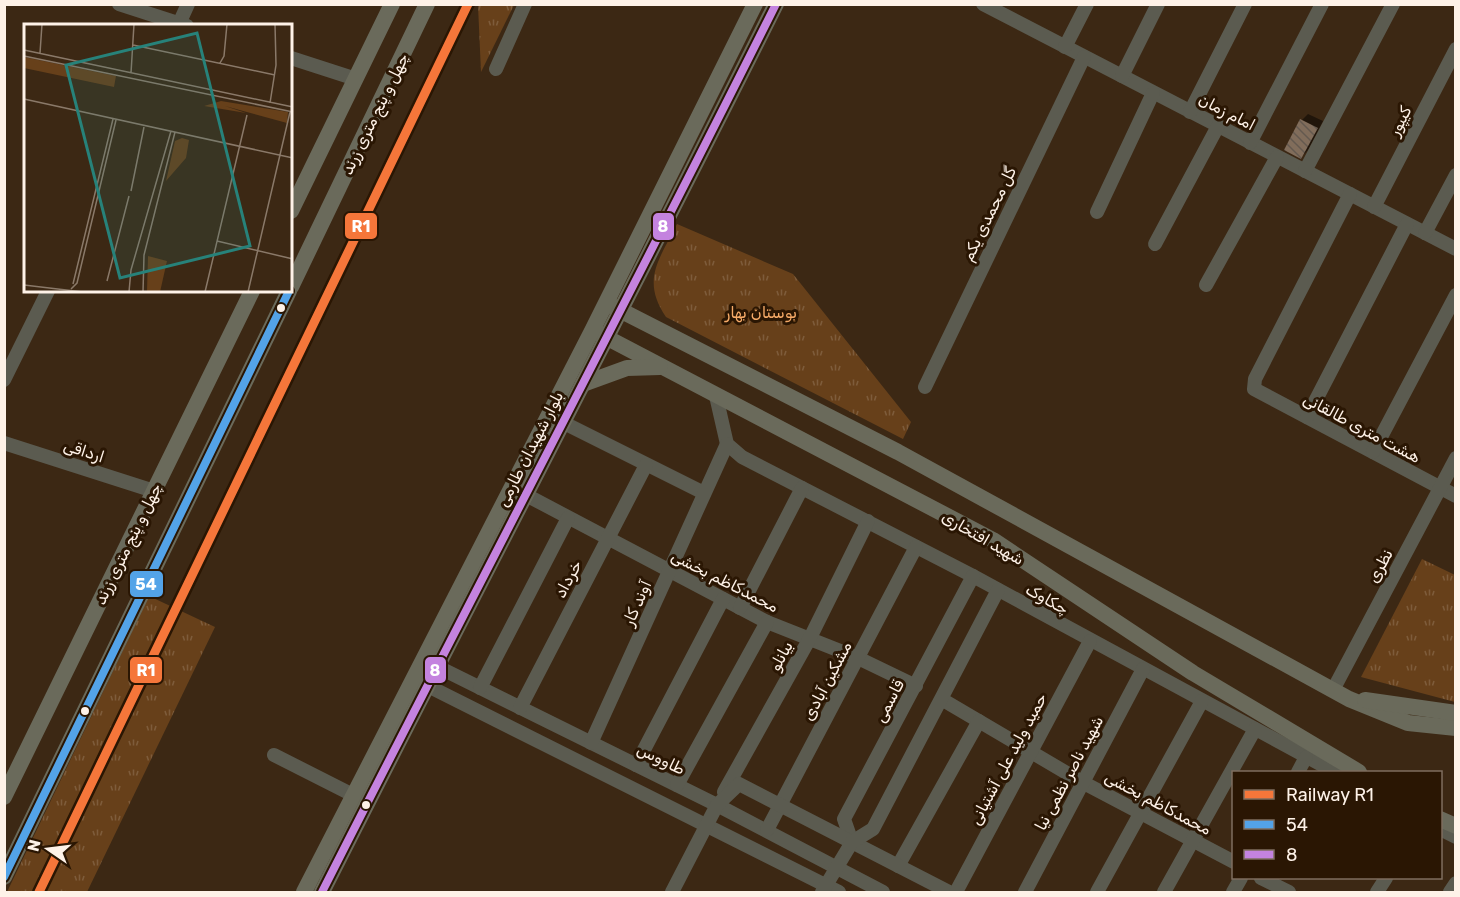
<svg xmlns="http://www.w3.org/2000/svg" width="1460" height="897" font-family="Rubik,'Noto Naskh Arabic',sans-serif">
	<defs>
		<pattern id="park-tufts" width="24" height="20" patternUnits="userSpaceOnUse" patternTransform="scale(1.5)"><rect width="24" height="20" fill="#67401a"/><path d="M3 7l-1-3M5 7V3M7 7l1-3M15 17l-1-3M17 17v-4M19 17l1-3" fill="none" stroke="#7e5c3b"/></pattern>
		<pattern id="building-back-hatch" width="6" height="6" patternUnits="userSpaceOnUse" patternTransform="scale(1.5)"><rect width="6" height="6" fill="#816d5b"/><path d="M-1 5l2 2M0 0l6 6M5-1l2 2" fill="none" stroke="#64594f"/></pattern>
	</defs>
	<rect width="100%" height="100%" fill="#3c2814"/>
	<g fill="url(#park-tufts)">
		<polygon points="478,5 514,5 481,72"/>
		<path d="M677,224L793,274L911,422L903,439L666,317C641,280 659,260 677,224Z"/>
		<polygon points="1422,559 1455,575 1455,702 1361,677"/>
		<polygon points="149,596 215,627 87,892 7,892"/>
	</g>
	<polygon fill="#0007" points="1308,114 1323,121 1308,150 1301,157 1302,120"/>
	<polygon fill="url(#building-back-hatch)" points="1300,119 1318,128 1301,159 1284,150"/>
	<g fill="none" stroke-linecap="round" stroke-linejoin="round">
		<g stroke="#5b5b50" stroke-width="14">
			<polyline points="119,4 187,26"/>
			<polyline points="983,4 1456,249"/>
			<polyline points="178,26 188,4"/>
			<polyline points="1065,47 1087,4"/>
			<polyline points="291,58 356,79"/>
			<polyline points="496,69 525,4"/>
			<polyline points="1122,76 1158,4"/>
			<polyline points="1190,112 1245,4"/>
			<polyline points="1250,143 1322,4"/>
			<polyline points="1305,171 1393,4"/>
			<polyline points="1350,194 1255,379 1254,389 1456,496"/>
			<polyline points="1374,207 1456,49"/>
			<polyline points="1097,212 1153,93"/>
			<polyline points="1425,233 1456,175"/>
			<polyline points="1155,244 1218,126"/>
			<polyline points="1206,285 1277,157"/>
			<polyline points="4,380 48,291"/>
			<polyline points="925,387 1084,57"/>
			<polyline points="716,396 727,444 742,457 973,576 1335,772"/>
			<polyline points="1307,417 1407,224"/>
			<polyline points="564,423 704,493"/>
			<polyline points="4,443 154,491"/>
			<polyline points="1373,452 1456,295"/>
			<polyline points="526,495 767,622 858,658 916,686"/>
			<polyline points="740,608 802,488"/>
			<polyline points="430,663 717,805 883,892"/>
			<polyline points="420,682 839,892"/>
			<polyline points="480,688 568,518"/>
			<polyline points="1333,690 1456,458"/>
			<polyline points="943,700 1082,782 1234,862"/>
			<polyline points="520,708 646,465"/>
			<polyline points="591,743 727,444"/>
			<polyline points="274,755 353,795"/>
			<polyline points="636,765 723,599"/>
			<polyline points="1298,772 1306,757"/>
			<polyline points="677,785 767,622"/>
			<polyline points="724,792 810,638 868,521"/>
			<polyline points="1440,829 1456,837"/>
			<polyline points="767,830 916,547"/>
			<polyline points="852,842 844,819 973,576"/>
			<polyline points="898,866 979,721"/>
			<polyline points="1261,878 1289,892"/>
			<polyline points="672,892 717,805 739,784 949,892"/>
			<polyline points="822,892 852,842 873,829 998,590"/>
			<polyline points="956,892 1090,641"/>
			<polyline points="1025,892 1143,669"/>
			<polyline points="1097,892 1202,701"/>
			<polyline points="1164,892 1255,729"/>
			<polyline points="1233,892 1241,878"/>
			<polyline points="1377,892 1386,878"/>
			<polyline points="1450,892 1456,883"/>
		</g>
		<g stroke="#6a6a5b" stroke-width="16">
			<polyline points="291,211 392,4"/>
			<polyline points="291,287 427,4"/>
			<polyline points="612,306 898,452 1349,699 1408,723 1456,728"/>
			<polyline points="598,333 993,540 1193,673 1359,772"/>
			<polyline points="583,384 627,368 660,367"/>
			<polyline points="1365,700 1456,713"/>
			<polyline points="4,797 252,291"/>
			<polyline points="1440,819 1456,826"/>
			<polyline points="4,877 289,291"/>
			<polyline points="304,892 592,331 755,4"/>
			<path d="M322,892C472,596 627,302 776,4"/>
		</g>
		<defs>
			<polyline id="bus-1" points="4,877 289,291"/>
			<path id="bus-2" d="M322,892C472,596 627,302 776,4"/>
		</defs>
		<use href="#bus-1" stroke="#2a1603" stroke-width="12"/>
		<use href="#bus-2" stroke="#2a1603" stroke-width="12"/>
		<use href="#bus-1" stroke="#53a3e8" stroke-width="8"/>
		<use href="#bus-2" stroke="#c483df" stroke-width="8"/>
		<defs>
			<polyline id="rail-1" points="39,892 468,4"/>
		</defs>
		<use href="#rail-1" stroke="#2a1603" stroke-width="14"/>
		<use href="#rail-1" stroke="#f5763a" stroke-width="9"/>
	</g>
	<g fill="#fef2e8" stroke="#2a1603" stroke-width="2">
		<circle cx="281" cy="308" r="5"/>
		<circle cx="85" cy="711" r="5"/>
		<circle cx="366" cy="805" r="5"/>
	</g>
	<g text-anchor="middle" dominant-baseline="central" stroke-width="6" stroke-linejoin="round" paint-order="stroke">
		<g font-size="16" fill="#fef2e8" stroke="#2a1603">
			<text transform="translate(1227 112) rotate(27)">امام زمان</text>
			<text transform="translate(375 114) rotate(-64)">چهل و پنج متری زرند</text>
			<text transform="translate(1400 121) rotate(-63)">کیپور</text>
			<text transform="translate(989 214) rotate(-64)">گل محمدی یکم</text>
			<text transform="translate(1362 428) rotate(28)">هشت متری طالقانی</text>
			<text transform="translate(530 449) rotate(-63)">بلوار شهیدان طارمی</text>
			<text transform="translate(84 451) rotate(18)">ارداقی</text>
			<text transform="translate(983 538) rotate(30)">شهید افتخاری</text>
			<text transform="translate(128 544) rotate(-64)">چهل و پنج متری زرند</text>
			<text transform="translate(1380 566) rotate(-62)">نظری</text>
			<text transform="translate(568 579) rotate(-62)">خرداد</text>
			<text transform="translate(725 581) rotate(27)">محمدکاظم بخشی</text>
			<text transform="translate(1047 599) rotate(29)">چکاوک</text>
			<text transform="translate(637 603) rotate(-66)">آوند کار</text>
			<text transform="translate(781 656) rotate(-61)">بیانلو</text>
			<text transform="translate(827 681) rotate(-62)">مشکین آبادی</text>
			<text transform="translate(889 701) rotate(-62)">قاسمی</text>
			<text transform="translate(661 759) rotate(26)">طاووس</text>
			<text transform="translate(1008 759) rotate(-62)">حمید ولید علی آشتیانی</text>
			<text transform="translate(1069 773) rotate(-62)">شهید ناصر نظمی نیا</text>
			<text transform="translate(1158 803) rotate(28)">محمدکاظم بخشی</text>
		</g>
		<g font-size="16" fill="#f7ab68" stroke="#2a1603">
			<text x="761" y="312">بوستان بهار</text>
		</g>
	</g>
	<g transform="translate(24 24)">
		<rect width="268" height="268" fill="#3c2814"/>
		<path d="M0,33L92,52L90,63L0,44ZM197,77L264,88L263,99L201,82L222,89L180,82ZM158,114L165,116L162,134L142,157L151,117ZM124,232L143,237L136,268H123Z" fill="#67401a"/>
		<path fill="none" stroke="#8a7969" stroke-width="1.5" d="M109,21L251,51M0,26L269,83M16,29L18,0M0,32L269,88M196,39L200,32L203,0M107,49L110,0M0,75L269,134M246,79L252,41L251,0M107,167L120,103M193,217L269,235M83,257L105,172M49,260L89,95M0,261L59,268M47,265L53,259L92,96M105,268L107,246L147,107M119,268L120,231L151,108M181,268L223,91M224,268L266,88"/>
		<path fill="#27827a" fill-opacity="0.15" stroke="#27827a" stroke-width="3" d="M173,9L226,222L96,254L42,41Z"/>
		<rect width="268" height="268" fill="none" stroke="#fef2e8" stroke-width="3"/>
	</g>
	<g stroke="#2a1603" stroke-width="2">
		<rect x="344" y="212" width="34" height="28" rx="6" fill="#f5763a"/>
		<rect x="652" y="212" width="23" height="29" rx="6" fill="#c483df"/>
		<rect x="129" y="570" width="35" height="28" rx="6" fill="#53a3e8"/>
		<rect x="424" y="656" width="23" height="28" rx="6" fill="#c483df"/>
		<rect x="129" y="656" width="34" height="28" rx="6" fill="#f5763a"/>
	</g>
	<g font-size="16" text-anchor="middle" font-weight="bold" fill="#fff">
		<text x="361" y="232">R1</text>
		<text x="663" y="232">8</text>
		<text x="146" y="590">54</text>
		<text x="435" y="676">8</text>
		<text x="146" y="676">R1</text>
	</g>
	<rect width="1460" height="897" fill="none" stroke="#fef2e8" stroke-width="12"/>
	<rect x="1232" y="771" width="210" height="108" fill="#2a1603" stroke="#7f6e5f" stroke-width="1.5"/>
	<rect x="1244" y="790" width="30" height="9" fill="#f5763a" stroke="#7f6e5f" stroke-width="1.5"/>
	<text x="1286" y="801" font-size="18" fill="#fef2e8">Railway R1</text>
	<rect x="1244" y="820" width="30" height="9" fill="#53a3e8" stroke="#7f6e5f" stroke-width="1.5"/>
	<text x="1286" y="831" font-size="18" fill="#fef2e8">54</text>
	<rect x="1244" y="850" width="30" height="9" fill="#c483df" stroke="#7f6e5f" stroke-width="1.5"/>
	<text x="1286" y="861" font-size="18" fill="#fef2e8">8</text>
	<g transform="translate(48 849) rotate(284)" stroke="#2a1603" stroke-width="4.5" paint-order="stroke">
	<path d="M0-4.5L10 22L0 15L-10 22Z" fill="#fef2e8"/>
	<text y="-9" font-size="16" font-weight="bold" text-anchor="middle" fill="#fef2e8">N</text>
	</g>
</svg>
